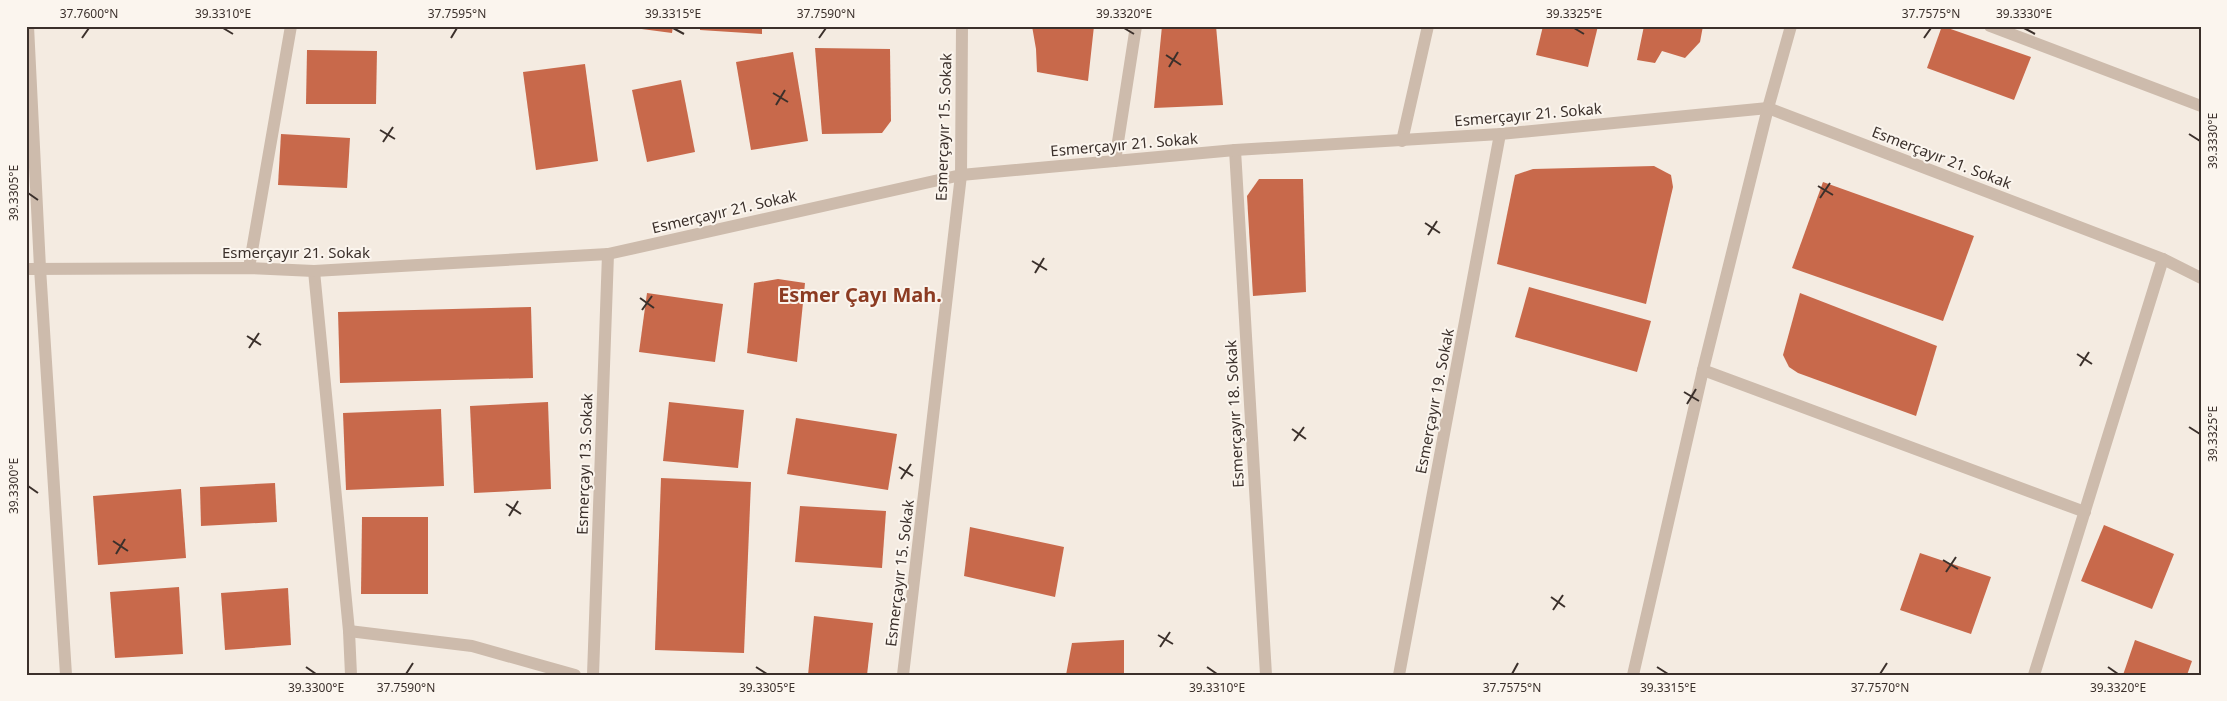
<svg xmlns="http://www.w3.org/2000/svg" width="2227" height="701" font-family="'Noto Sans',sans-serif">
	<rect width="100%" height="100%" fill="#f4ebe1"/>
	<g fill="#c8694b">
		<polygon points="619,26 673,26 672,33"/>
		<polygon points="700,26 762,26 762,34 700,30"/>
		<polygon points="1032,26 1094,26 1088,81 1037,72 1036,49"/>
		<polygon points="1162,26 1216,26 1223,105 1154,108"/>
		<polygon points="1543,26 1598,26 1588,67 1536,55"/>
		<polygon points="1644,26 1703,26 1700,42 1685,58 1662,51 1655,63 1637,60"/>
		<polygon points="1942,26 2031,57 2014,100 1927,68"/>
		<polygon points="815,48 890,49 891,121 882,133 822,134"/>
		<polygon points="307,50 377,51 376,104 306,104"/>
		<polygon points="793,52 808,141 751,150 736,62"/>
		<polygon points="585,64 598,161 536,170 523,72"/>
		<polygon points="681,80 695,152 647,162 632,90"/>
		<polygon points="281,134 350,138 347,188 278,185"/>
		<polygon points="1654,166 1671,175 1673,187 1646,304 1497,264 1515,175 1533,169"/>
		<polygon points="1259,179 1303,179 1306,292 1253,296 1247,196"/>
		<polygon points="1823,182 1974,236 1943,321 1792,268"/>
		<polygon points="778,279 805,283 797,362 747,353 754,283"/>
		<polygon points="1529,287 1651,321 1637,372 1515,337"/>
		<polygon points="647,293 723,304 715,362 639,352"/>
		<polygon points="1800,293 1937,346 1916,416 1798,373 1789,367 1783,355"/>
		<polygon points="531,307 533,378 340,383 338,312"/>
		<polygon points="548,402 551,489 474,493 470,406"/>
		<polygon points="669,402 744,410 738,468 663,461"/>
		<polygon points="441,409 444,486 346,490 343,413"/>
		<polygon points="796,418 897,434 888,490 787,474"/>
		<polygon points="661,478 751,482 744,653 655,650"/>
		<polygon points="275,483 277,522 201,526 200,487"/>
		<polygon points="181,489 186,558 98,565 93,496"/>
		<polygon points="800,506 886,511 882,568 795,562"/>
		<polygon points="362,517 428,517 428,594 361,594"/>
		<polygon points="2104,525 2174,554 2152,609 2081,581"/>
		<polygon points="970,527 1064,547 1055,597 964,576"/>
		<polygon points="1920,553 1991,577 1971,634 1900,610"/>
		<polygon points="179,587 183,654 115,658 110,592"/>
		<polygon points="288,588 291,645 225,650 221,593"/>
		<polygon points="814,616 873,623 867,675 808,675"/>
		<polygon points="1124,640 1124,675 1066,675 1072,643"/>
		<polygon points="2135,640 2192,661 2187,675 2123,675"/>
	</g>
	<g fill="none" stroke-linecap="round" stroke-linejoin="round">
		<g stroke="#cdbbac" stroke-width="12">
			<polyline points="28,26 40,268 66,675"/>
			<polyline points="1990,26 2201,106"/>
			<polyline points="1768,108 1791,26"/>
			<polyline points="1402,141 1428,26"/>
			<polyline points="1235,150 1266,675"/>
			<polyline points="1115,161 1136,26"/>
			<polyline points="249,268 291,26"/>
			<polyline points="314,271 349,631 351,675"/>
			<polyline points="1703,370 2085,512"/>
			<polyline points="349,631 472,646 575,675"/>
			<polyline points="593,675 608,254"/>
			<polyline points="903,675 961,175 962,26"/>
			<polyline points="1399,675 1500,134"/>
			<polyline points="2034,675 2163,259"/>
		</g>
		<g stroke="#cdbbac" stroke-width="12">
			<polyline points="26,269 249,268 314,271 608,254 961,175 1235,150 1500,134 1768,108 2163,259 2201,278"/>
			<polyline points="1633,675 1703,370 1768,108"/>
		</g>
	</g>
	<path fill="none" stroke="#3b302b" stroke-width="2" d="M223,28L233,34M673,28L684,34M1124,28L1134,34M1574,28L1584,34M2024,28L2035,34M82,38L89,28M451,38L457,28M819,38L826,28M1924,38L1931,28M1166,55L1181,65M1169,67L1178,52M773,93L788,102M776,105L785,90M380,130L395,139M2189,134L2200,141M383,142L393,127M1818,186L1833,195M28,193L38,200M1820,198L1830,183M1425,223L1440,233M1428,235L1437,221M1032,261L1047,270M1035,273L1044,258M640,298L654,308M642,310L652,296M247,336L261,345M249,348L259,333M2077,354L2092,364M2080,366L2089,352M1684,392L1699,401M1687,404L1696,389M2189,427L2200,434M1292,429L1306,439M1294,441L1304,427M899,467L913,476M901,479L911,464M28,486L38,493M506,504L521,514M509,516L518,501M113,541L128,551M116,554L125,539M1943,560L1958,569M1946,572L1956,557M1551,597L1565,607M1553,610L1563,595M1158,635L1173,644M1160,647L1170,632M306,667L316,674M756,667L767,674M1207,667L1217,674M1657,667L1668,674M2108,667L2118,674M406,674L413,663M1512,674L1518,663M1880,674L1887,663"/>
	<g text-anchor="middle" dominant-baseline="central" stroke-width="4" stroke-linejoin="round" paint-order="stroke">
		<g font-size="15" fill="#3b302b" stroke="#fbf5ee">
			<text transform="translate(1528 114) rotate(-5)">Esmerçayır 21. Sokak</text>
			<text transform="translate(943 127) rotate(-88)">Esmerçayır 15. Sokak</text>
			<text transform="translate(1124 144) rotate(-5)">Esmerçayır 21. Sokak</text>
			<text transform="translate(1942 157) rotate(21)">Esmerçayır 21. Sokak</text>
			<text transform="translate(724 211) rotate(-13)">Esmerçayır 21. Sokak</text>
			<text x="296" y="252">Esmerçayır 21. Sokak</text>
			<text transform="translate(1434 401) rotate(-79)">Esmerçayır 19. Sokak</text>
			<text transform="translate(1234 414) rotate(-93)">Esmerçayır 18. Sokak</text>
			<text transform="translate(584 464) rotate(-88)">Esmerçayı 13. Sokak</text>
			<text transform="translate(899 573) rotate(-83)">Esmerçayır 15. Sokak</text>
		</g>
		<g font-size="20" font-weight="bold" fill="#8c3b22" stroke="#fbf5ee">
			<text x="860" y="294">Esmer Çayı Mah.</text>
		</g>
	</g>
	<rect width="2227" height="701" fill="none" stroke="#fbf5ee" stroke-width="55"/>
	<rect x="28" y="28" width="2172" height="646" fill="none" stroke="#3b302b" stroke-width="2"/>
	<g font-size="12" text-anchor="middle" fill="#3b302b">
		<text x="89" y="18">37.7600°N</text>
		<text x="223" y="18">39.3310°E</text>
		<text x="457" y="18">37.7595°N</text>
		<text x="673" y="18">39.3315°E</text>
		<text x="826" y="18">37.7590°N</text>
		<text x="1124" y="18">39.3320°E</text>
		<text x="1574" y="18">39.3325°E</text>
		<text x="1931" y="18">37.7575°N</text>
		<text x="2024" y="18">39.3330°E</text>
		<text transform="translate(2213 141) rotate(-90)" y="4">39.3330°E</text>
		<text transform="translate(14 193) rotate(-90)" y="4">39.3305°E</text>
		<text transform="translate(2213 434) rotate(-90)" y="4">39.3325°E</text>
		<text transform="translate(14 486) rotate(-90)" y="4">39.3300°E</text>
		<text x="316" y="692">39.3300°E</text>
		<text x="406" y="692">37.7590°N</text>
		<text x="767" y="692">39.3305°E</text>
		<text x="1217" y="692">39.3310°E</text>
		<text x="1512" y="692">37.7575°N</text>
		<text x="1668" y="692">39.3315°E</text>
		<text x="1880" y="692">37.7570°N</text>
		<text x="2118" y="692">39.3320°E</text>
	</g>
</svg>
